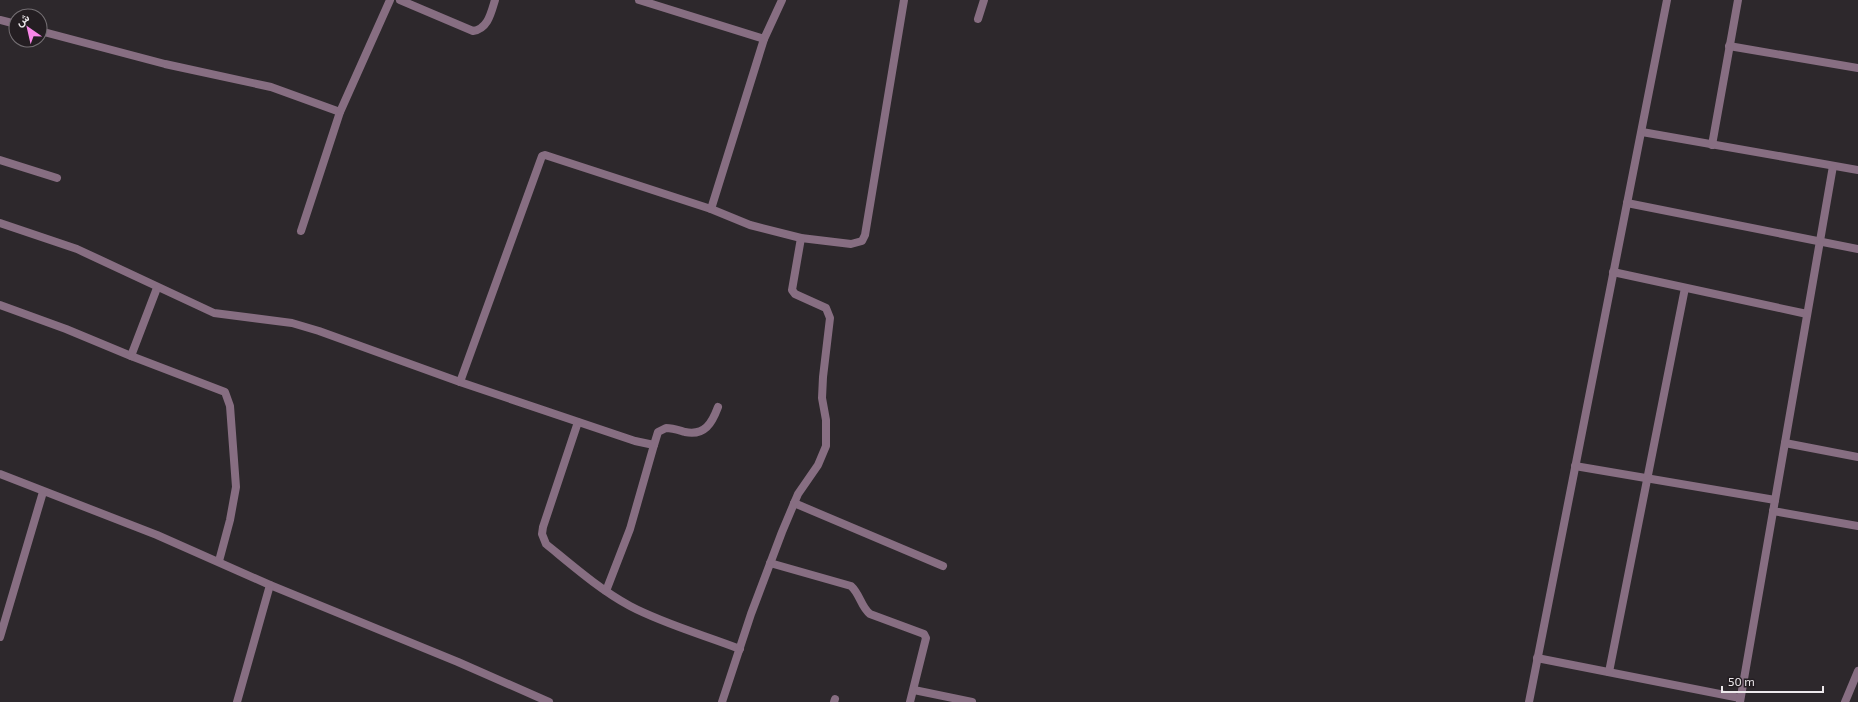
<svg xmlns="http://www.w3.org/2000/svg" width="1858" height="702" font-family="'Exo 2',Vazirmatn,sans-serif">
	<rect width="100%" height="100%" fill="#2d282c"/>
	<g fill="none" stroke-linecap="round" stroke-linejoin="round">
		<g stroke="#876e82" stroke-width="8">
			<path d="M400,0L473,31C488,29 491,13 495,0"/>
			<polyline points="639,0 764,39"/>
			<polyline points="978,19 984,0"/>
			<polyline points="0,20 16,24"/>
			<polyline points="40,31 165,64 271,87 340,112"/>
			<polyline points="1729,46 1858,68"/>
			<polyline points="1642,132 1858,170"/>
			<polyline points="1712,145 1738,0"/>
			<polyline points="0,160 57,178"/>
			<polyline points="1627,203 1858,249"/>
			<polyline points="711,209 764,39 782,0"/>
			<path d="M0,223L77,249L214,313L292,323L319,331L460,382L635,441L654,445L658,432L666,428C673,428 678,430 685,432C705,436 712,423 718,407"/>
			<polyline points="301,231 340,112 390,0"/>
			<polyline points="1613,272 1807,314"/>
			<polyline points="0,305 66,329 131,356 225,392 230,406 236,487 230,520 219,561"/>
			<polyline points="131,356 157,288"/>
			<polyline points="460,382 542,156 545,155 711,209 750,225 801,238 851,244 862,241 865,235 904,0"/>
			<path d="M578,422L543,527L542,534L546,544C573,566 599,589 630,606C664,624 704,635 740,649"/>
			<polyline points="1785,443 1858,457"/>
			<polyline points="1575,466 1775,500"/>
			<polyline points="0,474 157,535 270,585 458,662 549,702"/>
			<polyline points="794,503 943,566"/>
			<polyline points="1773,511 1858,526"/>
			<path d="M770,563L851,586C860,594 861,607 870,614L924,634L926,638L910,702"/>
			<polyline points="606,591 630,529 654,445"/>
			<polyline points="0,637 43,492"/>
			<polyline points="1537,658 1740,698"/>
			<polyline points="1609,672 1685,288"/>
			<polyline points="914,690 972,702"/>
			<polyline points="237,702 270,585"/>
			<polyline points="722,702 751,614 782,532 798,494 818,465 826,446 826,420 822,398 823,377 830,318 826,308 795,294 792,290 801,238"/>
			<polyline points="834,702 835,699"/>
			<polyline points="1529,702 1667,0"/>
			<polyline points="1740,702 1833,166"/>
			<polyline points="1845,702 1858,671"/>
		</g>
	</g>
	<g transform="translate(28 28) rotate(326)"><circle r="19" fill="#241e22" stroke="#746f73"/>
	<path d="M0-3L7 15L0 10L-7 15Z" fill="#f987e8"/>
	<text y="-6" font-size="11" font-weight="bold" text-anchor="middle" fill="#ede9ec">ش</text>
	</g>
	<path d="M1722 686v6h101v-6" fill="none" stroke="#ede9ec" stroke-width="2"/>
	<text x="1728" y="686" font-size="12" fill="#ede9ec" stroke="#241e22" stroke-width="3" paint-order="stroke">50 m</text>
</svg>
